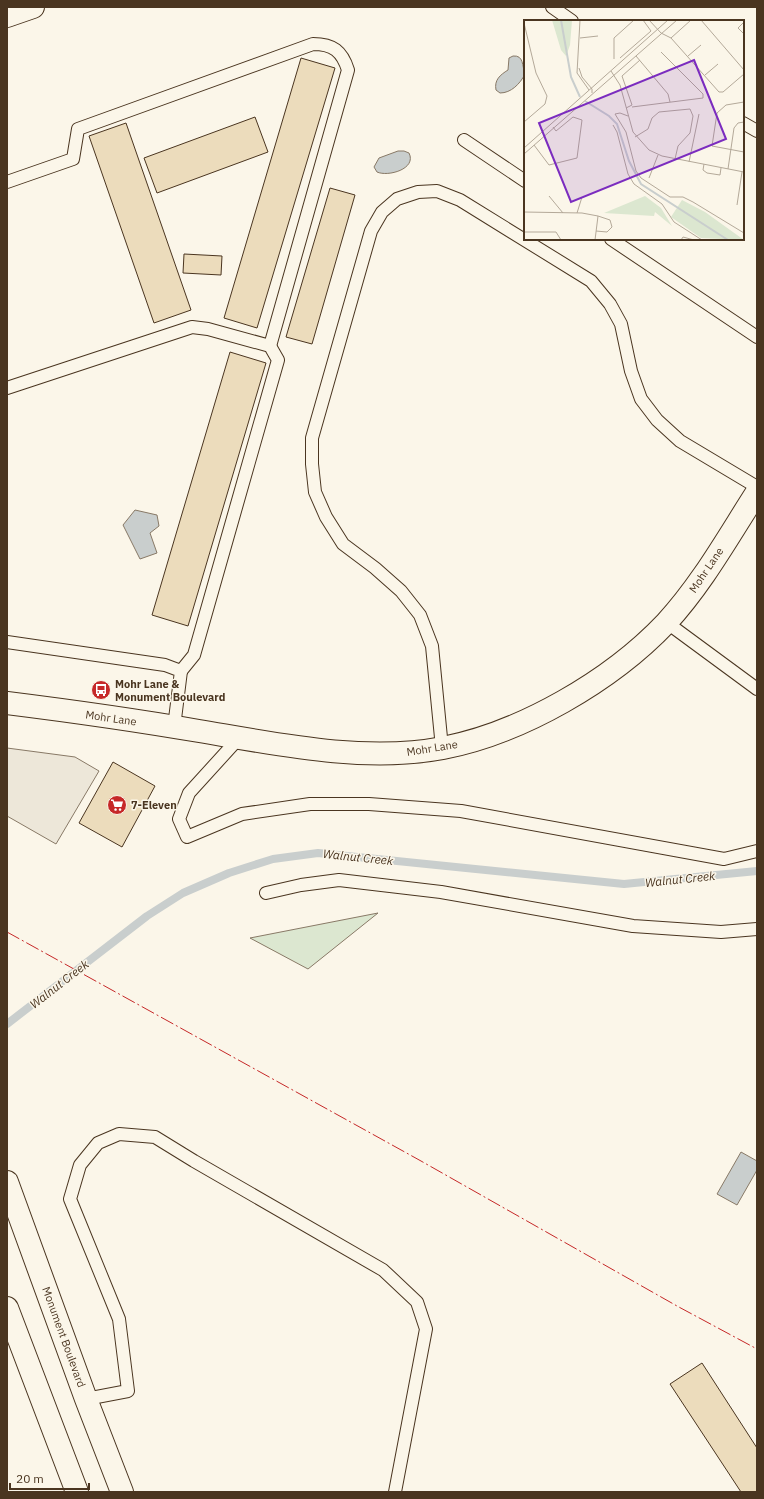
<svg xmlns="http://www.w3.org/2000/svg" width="764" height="1499" font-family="'IBM Plex Sans',sans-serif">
	<rect width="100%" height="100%" fill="#fbf6e9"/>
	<polygon fill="#dce7d0" stroke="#887966" points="378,913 308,969 250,938"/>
	<polygon fill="#ede7d9" stroke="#887966" points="7,748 75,757 99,771 56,844 7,816"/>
	<g fill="#c9cecd" stroke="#887966">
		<path d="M513,56C524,55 522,66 525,74C520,84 511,93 500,93L496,90C494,80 500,75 508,70L509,58Z"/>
		<path d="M398,151H404L409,153C417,169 388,177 377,172L374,167L379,158Z"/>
		<polygon points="135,510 157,515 159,526 150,533 157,553 140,559 123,525"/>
		<polygon points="741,1152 757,1161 757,1170 737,1205 717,1194"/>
	</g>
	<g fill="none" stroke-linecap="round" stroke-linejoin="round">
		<polyline stroke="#c9cecd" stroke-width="8" points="7,1024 147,916 183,893 229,873 273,859 318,853 624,884 757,871"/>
	</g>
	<g fill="#ecdcbc" stroke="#4a3520">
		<polygon points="301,58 335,68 257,328 224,318"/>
		<polygon points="255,117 268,152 157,193 144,158"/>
		<polygon points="126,123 191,310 154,323 89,136"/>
		<polygon points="330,188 355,195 312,344 286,337"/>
		<polygon points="184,254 222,256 221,275 183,273"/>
		<polygon points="230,352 266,363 188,626 152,615"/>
		<polygon points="113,762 155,786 122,847 79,823"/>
		<polygon points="702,1363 757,1448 757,1492 741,1492 670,1384"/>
	</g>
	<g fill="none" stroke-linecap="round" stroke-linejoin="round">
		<defs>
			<g id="lane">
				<polyline points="552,7 572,21"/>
				<polyline points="743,123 757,131"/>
				<polyline points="464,140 525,181"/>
				<path d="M7,182L73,159L78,129L313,44C333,44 342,51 348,70L270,346"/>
				<polyline points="611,239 757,337"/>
				<polyline points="7,388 192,327 208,329 270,346 278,360 194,655 181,671"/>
				<polyline points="666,622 757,689"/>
				<polyline points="7,642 165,665 181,671 174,727"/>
				<polyline points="239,738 189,793 179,819 187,837 242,814 310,804 369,804 461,811 724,859 757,851"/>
				<polyline points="442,748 432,646 420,615 401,591 375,568 343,544 326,517 315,492 312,464 312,438 371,231 382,212 397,199 418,192 437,191 460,200 591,281 610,304 621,324 631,371 641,399 657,420 680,441 757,487"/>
				<polyline points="266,893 301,885 339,880 441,892 633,926 721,932 757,929"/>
				<polyline points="86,1399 128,1391 119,1319 70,1199 80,1165 98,1143 119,1134 155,1137 194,1161 383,1270 417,1302 426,1329 395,1492"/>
			</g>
			<polyline id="street" points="7,16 33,7"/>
			<g id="secondary">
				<path d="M7,703C71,711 135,720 199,731C276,744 365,763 443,748C521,733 611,681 666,623C702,584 728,537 757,492"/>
				<polyline points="7,1182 86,1399 122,1492"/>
				<polyline points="7,1308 77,1492"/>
			</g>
		</defs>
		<use href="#lane" stroke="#4a3520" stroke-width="14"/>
		<use href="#street" stroke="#4a3520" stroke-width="24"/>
		<use href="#secondary" stroke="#4a3520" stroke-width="24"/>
		<use href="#lane" stroke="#fbf6e9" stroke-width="12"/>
		<use href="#street" stroke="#fbf6e9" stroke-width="22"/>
		<use href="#secondary" stroke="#fbf6e9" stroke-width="22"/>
		<polyline stroke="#c62828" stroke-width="1" stroke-dasharray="14 3 2 3" stroke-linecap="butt" points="7,932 421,1161 677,1306 757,1349"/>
	</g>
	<defs>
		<symbol id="bus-disc" viewBox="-11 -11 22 22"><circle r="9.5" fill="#c62828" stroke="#fbf6e9"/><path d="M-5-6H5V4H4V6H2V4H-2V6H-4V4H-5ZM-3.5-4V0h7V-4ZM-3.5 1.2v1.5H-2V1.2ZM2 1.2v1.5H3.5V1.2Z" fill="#fff"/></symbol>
		<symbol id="supermarket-disc" viewBox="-11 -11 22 22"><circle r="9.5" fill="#c62828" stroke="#fbf6e9"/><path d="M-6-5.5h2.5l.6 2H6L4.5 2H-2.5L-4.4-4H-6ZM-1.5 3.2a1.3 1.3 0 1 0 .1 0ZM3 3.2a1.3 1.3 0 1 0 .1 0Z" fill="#fff"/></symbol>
	</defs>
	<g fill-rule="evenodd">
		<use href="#bus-disc" x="90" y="679" width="22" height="22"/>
		<use href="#supermarket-disc" x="106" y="794" width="22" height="22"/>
	</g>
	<g text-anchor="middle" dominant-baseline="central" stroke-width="3" stroke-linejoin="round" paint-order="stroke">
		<g font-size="11" fill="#4a3520" stroke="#fbf6e9">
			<text transform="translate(706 570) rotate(-56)">Mohr Lane</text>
			<text transform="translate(111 718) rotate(8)">Mohr Lane</text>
			<text transform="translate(432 748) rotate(-9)">Mohr Lane</text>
			<text transform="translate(64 1337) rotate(70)">Monument Boulevard</text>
		</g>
		<g font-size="11" font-weight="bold" fill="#4a3520" stroke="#fbf6e9" text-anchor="start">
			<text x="115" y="684">Mohr Lane &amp;<tspan x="115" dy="13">Monument Boulevard</tspan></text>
			<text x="131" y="805">7-Eleven</text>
		</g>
		<g font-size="12" font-style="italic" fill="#4a3520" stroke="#fbf6e9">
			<text transform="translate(358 857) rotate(6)">Walnut Creek</text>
			<text transform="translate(680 879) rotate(-6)">Walnut Creek</text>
			<text transform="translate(59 984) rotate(-38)">Walnut Creek</text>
		</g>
	</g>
	<g transform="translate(524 20)">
		<rect width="220" height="220" fill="#fbf6e9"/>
		<path d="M28,0H48L46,25L42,36L37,30ZM121,176L137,188L148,206L131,192L130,196L80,193ZM158,180L181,192L220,220L177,218L147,197Z" fill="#dce7d0"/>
		<path fill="none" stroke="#c9cecd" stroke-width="2" d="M37,0L47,57L56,77M61,81L85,96L93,104L105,141L117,164L204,220"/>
		<path fill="none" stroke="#b4a999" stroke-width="1" d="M56,0L53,53L65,70M125,0L137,13L147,18L195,72H199L220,54M177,0L220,50M220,2L214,8L220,14M0,3L12,53L23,76L21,84L0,102M56,18L74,16M147,18L167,0M112,36L144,74L146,82M164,36L177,25M96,38L127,11L119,0M90,39V18L110,0M55,48L58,57L68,69V73M87,51L96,65L109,112L125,130L138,136L220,152M181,55L194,44M220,82L202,85L193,93L188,126L220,132M108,87L179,78V74L137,32M102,88L108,85L98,56L116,40M104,96L96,93L91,94L102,112L112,151L117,158L146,177H159L169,182L220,213M89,105L93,112L104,154L110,164L138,184L150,202L178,220M111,117L124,109L128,98L135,92L166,89L169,96L166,113L154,126L151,139M10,125L25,145L53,138L58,100L49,97L32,111L29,107M0,128L144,0M0,134L153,0M165,142L175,94M180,144L179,150L183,153L196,155L197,148M204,149L210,108L214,103L220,102M125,158L134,135M25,176L39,193M213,185L218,152M0,192L58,193L74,196L71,220M53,193L58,177M72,211L83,212L88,207L86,200L74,196M0,212H32L37,220M157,220L159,217L170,220"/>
		<path fill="#7b2cbf" fill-opacity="0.15" stroke="#7b2cbf" stroke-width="2" d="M170,40L202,119L47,182L15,103Z"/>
		<rect width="220" height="220" fill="none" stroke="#4a3520" stroke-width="2"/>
	</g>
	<rect width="764" height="1499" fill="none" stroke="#4a3520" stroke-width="16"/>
	<path d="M10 1483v6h79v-6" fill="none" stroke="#4a3520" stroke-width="2"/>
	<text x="16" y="1483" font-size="12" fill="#4a3520" stroke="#fbf6e9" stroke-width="3" paint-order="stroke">20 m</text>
</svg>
